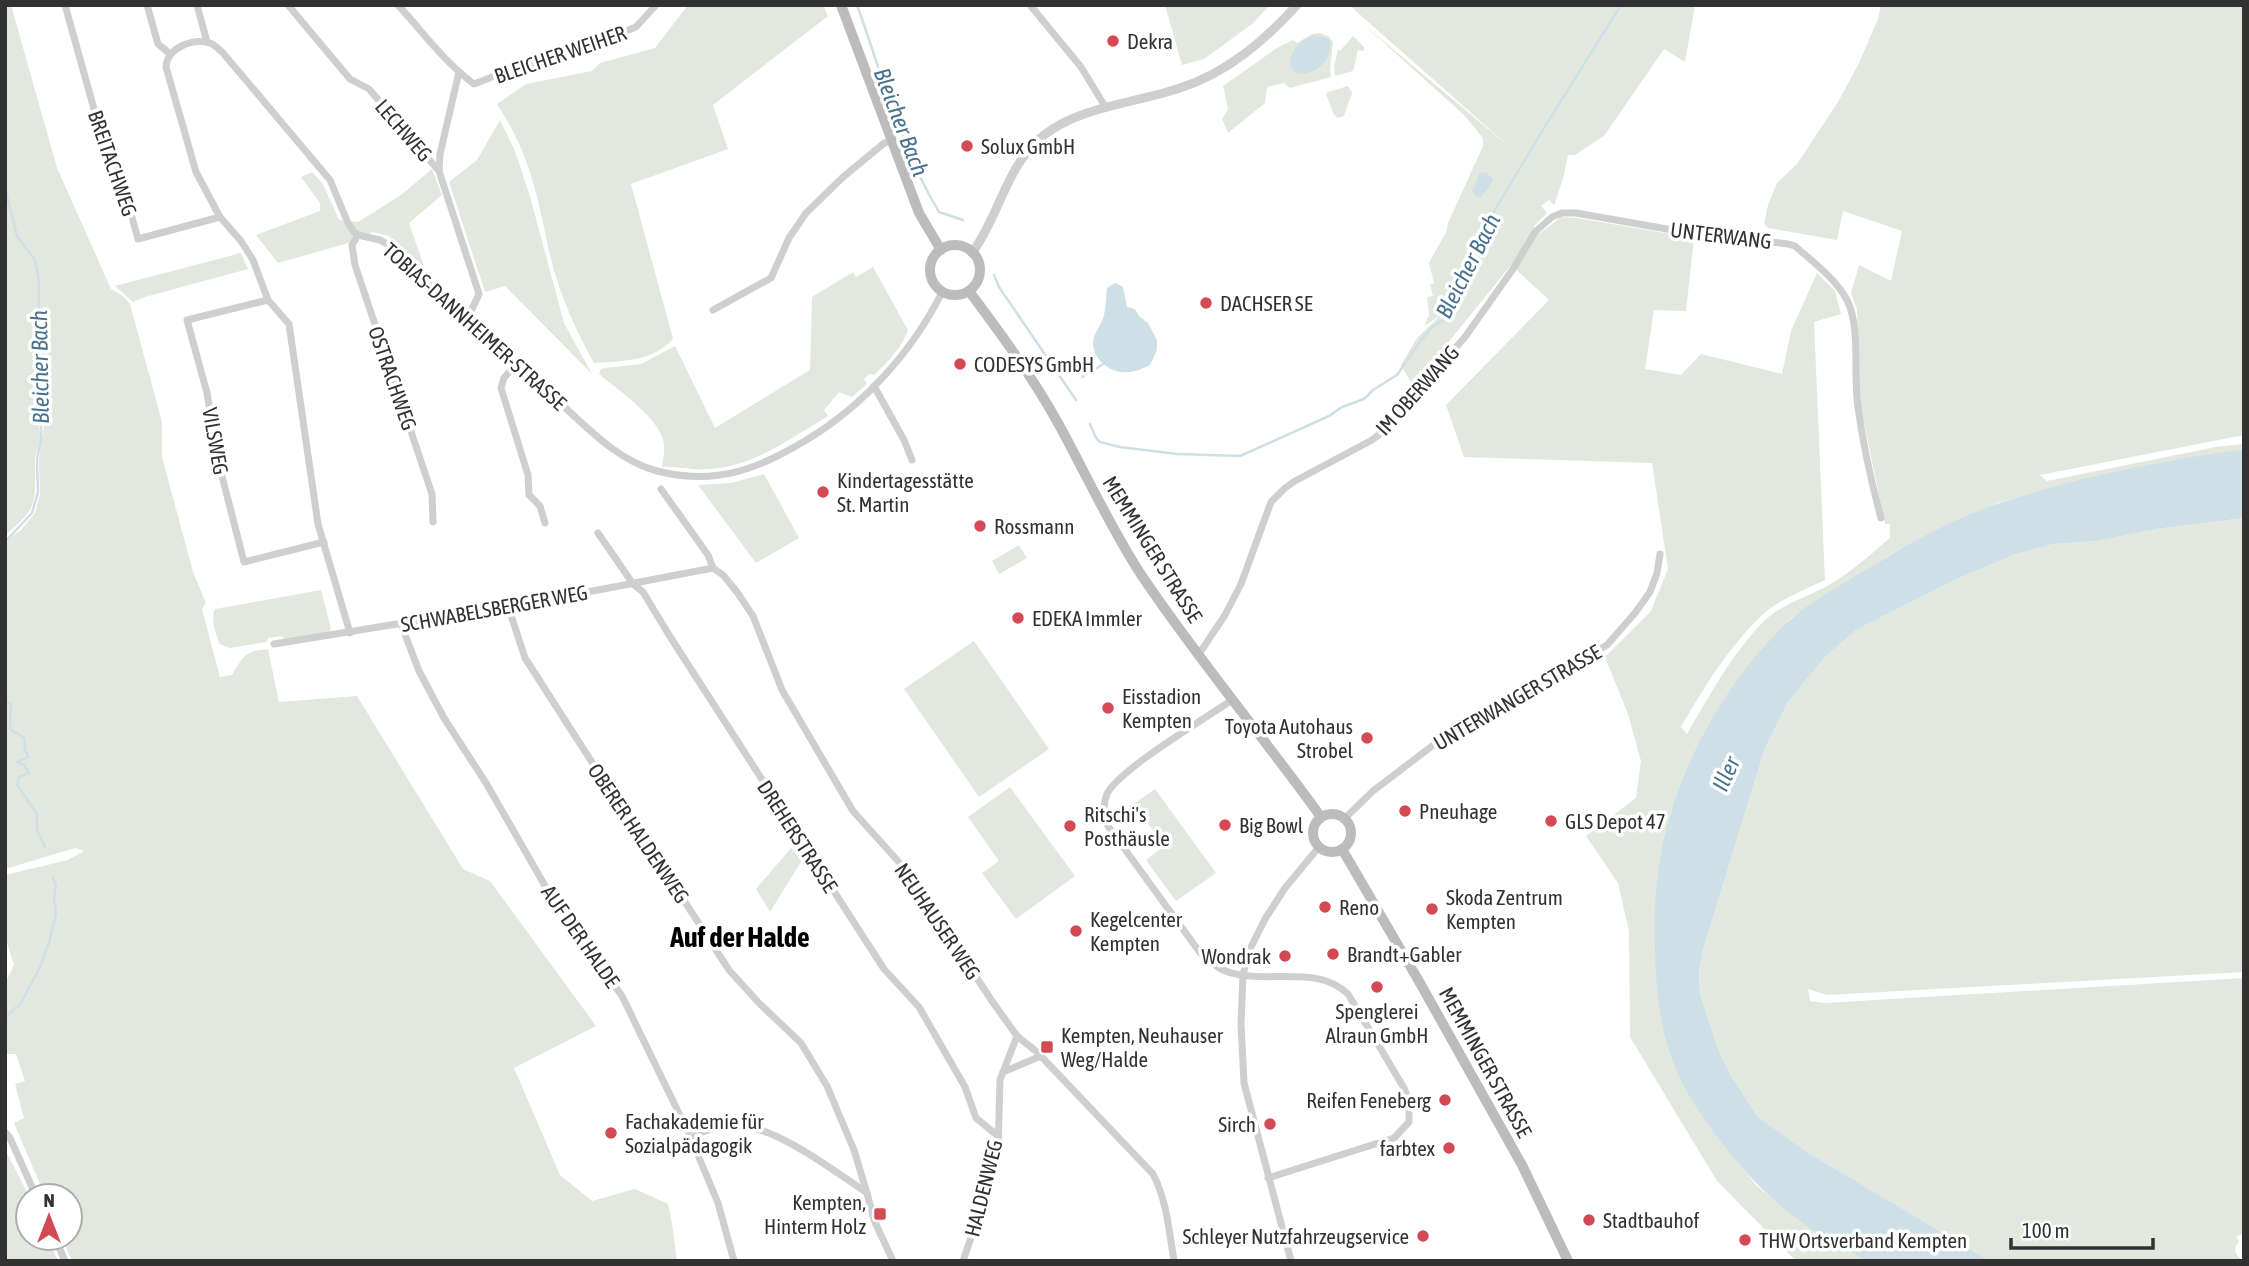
<svg xmlns="http://www.w3.org/2000/svg" width="2249" height="1266" font-family="'Asap Condensed',sans-serif">
	<rect width="100%" height="100%" fill="#fff"/>
	<g fill="#e2e8dd">
		<path d="M5,5H11L57,168L111,289L123,296L130,304L162,422V457L193,572L206,603L202,609L220,677L232,675C244,655 245,651 268,649L279,702L357,696L463,869L490,881L596,1026L514,1068L560,1175L592,1201L635,1189L668,1204L672,1223L677,1261H72L62,1238H70V1196H45L14,1123L24,1118L15,1084L25,1081L16,1054H7L5,1048V983L14,965L5,936V875L68,860L84,851L75,848L5,869V546L9,539L21,530L35,513L40,494L39,459L44,424L39,414L38,397L42,362L38,357C36,375 34,394 36,412C37,421 41,428 40,438C40,445 36,452 35,459C34,475 38,492 31,508C27,516 13,529 5,535Z"/>
		<path d="M688,5H823L828,16L713,105L728,149L631,184L673,339C652,362 622,361 594,363C576,331 560,295 551,259C543,226 538,193 526,161C519,140 508,122 497,104L526,84L592,71L600,63L655,48Z"/>
		<polygon points="1165,5 1270,5 1252,24 1204,59 1182,65"/>
		<path d="M1349,5H1695L1685,62L1664,49L1604,136L1575,155H1568L1563,179L1554,205L1549,200L1541,206L1547,213L1534,226L1539,234L1561,217L1577,218L1694,238L1686,311L1654,310L1645,369L1681,375L1701,354L1782,374L1791,331L1817,273L1835,291L1841,314L1814,322L1825,580C1803,591 1777,600 1760,617C1728,648 1703,689 1681,727L1687,734C1709,696 1732,654 1763,622C1781,604 1808,597 1829,585C1851,572 1870,555 1890,538V524H1885L1859,398L1857,310L1851,293L1859,265L1891,281L1902,231L1843,211L1837,240L1768,228L1764,224L1768,205L1777,183L1797,164L1838,102L1859,63L1878,19L1881,5H2244V435L2040,475L2047,481L2216,447L2244,444V449L2140,467L2055,487L1998,503L1940,528L1889,555L1791,618L1710,724L1686,773L1671,812L1657,879L1719,1138L1756,1185L1789,1213L1826,1239L1867,1261H1796L1717,1181L1630,1037L1629,931L1618,883L1586,836L1636,798L1641,761L1628,714L1605,657L1651,611L1668,569L1652,463L1464,457L1446,405L1549,300L1511,265L1413,386L1401,365L1417,338L1440,316L1424,326L1429,315L1427,297L1433,296L1430,284L1434,283L1429,263L1447,230L1448,223L1483,146V138L1464,115L1363,24L1512,149Z"/>
		<polygon points="1319,33 1328,36 1333,42 1330,71 1331,77 1290,88 1284,83 1267,87 1265,103 1228,133 1222,119 1228,109 1223,86 1277,48 1293,40 1297,43 1312,34"/>
		<polygon points="1353,36 1364,47 1364,51 1358,50 1353,71 1335,76 1334,66 1338,49 1340,51"/>
		<polygon points="1348,86 1352,93 1344,116 1338,118 1334,115 1326,94 1328,92"/>
		<polygon points="500,120 515,151 531,200 564,323 592,374 505,286 485,292 449,182 477,160"/>
		<polygon points="432,169 442,195 409,223 425,269 389,236 373,232 345,244 278,263 256,235 320,211 320,203 301,177 312,172 323,184 339,220 358,222 401,195"/>
		<polygon points="241,253 248,269 145,297 133,302 115,286"/>
		<path d="M873,267L908,330C902,347 888,362 874,375L870,374L864,379L867,384L852,397L839,392L824,410L828,416C791,438 754,466 710,469C694,471 677,466 662,467C663,459 665,451 664,444C661,419 618,390 599,374L601,369L605,368L641,364L675,346L715,428L810,370L812,297L853,272L856,277Z"/>
		<polygon points="764,474 799,538 756,563 698,485 731,483"/>
		<path d="M2244,518V972L1827,995L1808,989L1810,1001L1825,1003L2244,978V1234L2236,1236L2239,1242C2232,1249 2236,1256 2244,1261H1990L1807,1152L1757,1116L1730,1074L1719,1051L1700,994L1699,971L1703,950L1765,748L1788,702L1825,657L1856,630L1957,579L2016,554L2054,544L2098,541L2156,529Z"/>
		<polygon points="1019,545 1027,558 999,574 992,561"/>
		<path d="M321,590L331,629L329,632L285,639L281,636L268,638L267,642L230,648L220,644C216,634 210,620 215,609Z"/>
		<polygon points="974,641 1049,749 979,797 904,689"/>
		<polygon points="1010,787 1075,876 1016,919 982,873 999,861 968,817"/>
		<polygon points="1155,789 1216,873 1176,901 1146,860 1164,846 1134,804"/>
		<polygon points="791,848 802,860 770,912 756,889"/>
		<polygon points="5,1149 29,1196 28,1238 48,1238 58,1261 5,1261"/>
	</g>
	<g fill="#cedfe8">
		<path d="M1314,35L1325,37L1330,41C1334,77 1278,87 1293,52C1298,43 1305,38 1314,35Z"/>
		<polygon points="1480,172 1487,173 1493,179 1490,186 1481,197 1476,196 1472,191"/>
		<path d="M1115,283L1123,287L1127,307L1135,309L1139,316L1148,323L1157,340V350L1150,365C1145,367 1140,370 1135,371C1115,377 1092,362 1093,341C1094,333 1100,327 1102,321C1106,313 1106,297 1107,288Z"/>
		<path d="M2244,449V518L2156,529L2098,541L2054,544L2016,554L1957,579L1856,630L1825,657L1788,702L1765,748L1703,950L1699,971L1700,994L1719,1051L1730,1074L1757,1116L1807,1152L1990,1261C1960,1261 1930,1261 1900,1261C1890,1261 1876,1263 1866,1260C1859,1258 1853,1253 1847,1250C1806,1229 1769,1200 1740,1165C1715,1136 1689,1101 1675,1067C1660,1032 1656,988 1655,951C1655,928 1654,905 1657,882C1666,787 1720,685 1789,621C1807,604 1832,591 1852,578C1899,549 1948,520 2000,503C2079,476 2162,461 2244,449Z"/>
	</g>
	<g fill="none" stroke-linecap="round" stroke-linejoin="round">
		<g stroke="#cedfe8" stroke-width="2.5">
			<path d="M857,5C882,74 901,149 939,212L963,220"/>
			<polyline points="5,188 17,236 35,260 39,282 38,372 36,396 37,415 41,424 41,440 37,459 38,492 32,513 5,542"/>
			<polyline points="994,275 999,287 1076,400"/>
			<polyline points="1082,377 1103,364"/>
			<polyline points="1090,424 1096,438 1100,442 1120,447 1177,454 1240,456 1329,416 1342,407 1364,399 1373,390 1397,375 1419,343 1432,327 1446,318 1456,282 1469,253 1541,133 1621,5"/>
			<polyline points="5,684 5,686"/>
			<polyline points="5,700 11,704 10,729 24,738 25,749 28,757 17,762 24,765 29,773 19,777 17,785 37,814 37,830 45,847"/>
			<polyline points="5,1018 21,1003 39,969 49,943 56,914 54,898 56,885 53,878"/>
		</g>
		<g stroke="#cfcfcf" stroke-width="7">
			<polyline points="65,5 94,109 112,146 138,239 220,217"/>
			<polyline points="147,5 158,44 170,54"/>
			<polyline points="197,5 207,42"/>
			<polyline points="288,5 350,79 369,89 439,171 479,294 467,320"/>
			<path d="M398,5C423,32 444,62 474,84L518,67L571,52L636,27L656,5"/>
			<polyline points="1030,5 1081,67 1106,108"/>
			<polyline points="439,171 440,154 459,72"/>
			<polyline points="358,235 352,245 355,265 432,494 433,522"/>
			<polyline points="268,300 187,320 207,393 212,423 221,461 222,476 244,562 324,542"/>
			<polyline points="713,310 771,278 789,238 806,213 842,178 883,144 891,140"/>
			<polyline points="516,364 504,378 501,388 528,475 529,495 540,506 545,523"/>
			<polyline points="874,386 904,440 912,460"/>
			<path d="M661,489L708,555L713,568L723,575L737,592L753,616L782,690L853,811L906,870L992,1001L1017,1036L1037,1052L1153,1174C1167,1201 1169,1231 1174,1261"/>
			<polyline points="598,533 633,584 643,592 669,635 884,969 919,1007 965,1087 976,1118 998,1136"/>
			<polyline points="508,606 525,658 613,795 628,814 729,970 759,1003 801,1043 827,1086 854,1150 867,1193"/>
			<polyline points="401,624 419,671 444,718 486,783 548,891 622,996 690,1136 718,1203 734,1261"/>
			<path d="M350,633L318,524L289,324L268,300L253,260L241,241L220,217L196,172L166,67C167,48 192,38 210,43C215,45 219,49 223,53L330,180L348,223L354,232L358,235L380,240L387,244C399,254 409,266 421,277C466,320 512,361 559,402C588,428 618,461 657,471C716,486 759,469 808,439C864,405 913,351 942,292"/>
			<polyline points="274,644 551,599 713,568"/>
			<path d="M1199,654L1225,615L1241,584L1271,502L1285,488L1295,481L1372,440L1385,430L1465,337L1513,269L1535,232L1552,217L1562,213H1576L1684,232L1788,244L1795,246C1814,263 1835,278 1847,300C1861,327 1853,375 1858,407C1863,444 1871,481 1881,518"/>
			<path d="M1232,700C1206,718 1118,770 1107,794C1102,805 1105,815 1108,826L1201,954C1208,959 1215,966 1223,970C1263,987 1314,962 1348,994L1404,1088L1409,1101V1122L1394,1138L1268,1178"/>
			<polyline points="1344,819 1373,791 1457,727 1552,678 1607,645 1635,613 1650,592 1657,573 1660,554"/>
			<polyline points="1003,1072 1041,1056"/>
			<polyline points="5,1132 10,1138 36,1196"/>
			<path d="M690,1136C704,1132 718,1125 732,1125C772,1123 834,1171 867,1193L874,1220L893,1261"/>
			<polyline points="55,1238 65,1261"/>
			<polyline points="963,1261 987,1191 998,1148 1000,1080 1017,1036"/>
			<polyline points="1291,1261 1244,1083 1241,1024 1243,975 1249,951 1265,919 1285,888 1319,847"/>
		</g>
		<path stroke="#cfcfcf" stroke-width="9" d="M972,253C1000,215 1006,165 1044,135C1082,106 1136,103 1180,88C1227,73 1264,41 1297,5"/>
		<g stroke="#bcbcbc" stroke-width="10">
			<polyline points="841,5 919,213 941,250"/>
			<circle cx="955" cy="270" r="25"/>
			<path d="M969,291C1001,334 1032,376 1058,423C1086,474 1109,525 1140,573C1196,657 1262,735 1321,817"/>
			<circle cx="1332" cy="833" r="19"/>
			<polyline points="1342,849 1420,983 1522,1165 1568,1261"/>
		</g>
	</g>
	<g fill="#d44a54" stroke="#fff" stroke-width="2.5">
		<circle cx="1113" cy="41" r="7"/>
		<circle cx="967" cy="146" r="7"/>
		<circle cx="1206" cy="303" r="7"/>
		<circle cx="960" cy="364" r="7"/>
		<circle cx="823" cy="492" r="7"/>
		<circle cx="980" cy="526" r="7"/>
		<circle cx="1018" cy="618" r="7"/>
		<circle cx="1108" cy="708" r="7"/>
		<circle cx="1367" cy="738" r="7"/>
		<circle cx="1405" cy="811" r="7"/>
		<circle cx="1551" cy="821" r="7"/>
		<circle cx="1225" cy="825" r="7"/>
		<circle cx="1070" cy="826" r="7"/>
		<circle cx="1325" cy="907" r="7"/>
		<circle cx="1432" cy="909" r="7"/>
		<circle cx="1076" cy="931" r="7"/>
		<circle cx="1333" cy="954" r="7"/>
		<circle cx="1285" cy="956" r="7"/>
		<circle cx="1377" cy="987" r="7"/>
		<rect x="1040" y="1040" width="14" height="14" rx="3.5"/>
		<circle cx="1445" cy="1100" r="7"/>
		<circle cx="1270" cy="1124" r="7"/>
		<circle cx="611" cy="1133" r="7"/>
		<circle cx="1449" cy="1148" r="7"/>
		<rect x="873" y="1207" width="14" height="14" rx="3.5"/>
		<circle cx="1589" cy="1220" r="7"/>
		<circle cx="1423" cy="1236" r="7"/>
		<circle cx="1745" cy="1240" r="7"/>
	</g>
	<g text-anchor="middle" dominant-baseline="central" stroke-width="7" stroke-linejoin="round" paint-order="stroke">
		<g font-size="21" fill="#323232" stroke="#fff" text-anchor="start">
			<text x="1127" y="41">Dekra</text>
			<text x="981" y="146">Solux GmbH</text>
			<text x="1220" y="303">DACHSER SE</text>
			<text x="974" y="364">CODESYS GmbH</text>
			<text x="837" y="480">Kindertagesstätte<tspan x="837" dy="24">St. Martin</tspan></text>
			<text x="994" y="526">Rossmann</text>
			<text x="1032" y="618">EDEKA Immler</text>
			<text x="1122" y="696">Eisstadion<tspan x="1122" dy="24">Kempten</tspan></text>
			<text x="1353" y="726" text-anchor="end">Toyota Autohaus<tspan x="1353" dy="24">Strobel</tspan></text>
			<text x="1419" y="811">Pneuhage</text>
			<text x="1084" y="814">Ritschi's<tspan x="1084" dy="24">Posthäusle</tspan></text>
			<text x="1565" y="821">GLS Depot 47</text>
			<text x="1239" y="825">Big Bowl</text>
			<text x="1446" y="897">Skoda Zentrum<tspan x="1446" dy="24">Kempten</tspan></text>
			<text x="1339" y="907">Reno</text>
			<text x="1090" y="919">Kegelcenter<tspan x="1090" dy="24">Kempten</tspan></text>
			<text x="1347" y="954">Brandt+Gabler</text>
			<text x="1271" y="956" text-anchor="end">Wondrak</text>
			<text x="1377" y="1011" text-anchor="middle">Spenglerei<tspan x="1377" dy="24">Alraun GmbH</tspan></text>
			<text x="1061" y="1035">Kempten, Neuhauser<tspan x="1061" dy="24">Weg/Halde</tspan></text>
			<text x="1431" y="1100" text-anchor="end">Reifen Feneberg</text>
			<text x="625" y="1121">Fachakademie für<tspan x="625" dy="24">Sozialpädagogik</tspan></text>
			<text x="1256" y="1124" text-anchor="end">Sirch</text>
			<text x="1435" y="1148" text-anchor="end">farbtex</text>
			<text x="866" y="1202" text-anchor="end">Kempten,<tspan x="866" dy="24">Hinterm Holz</tspan></text>
			<text x="1603" y="1220">Stadtbauhof</text>
			<text x="1409" y="1236" text-anchor="end">Schleyer Nutzfahrzeugservice</text>
			<text x="1759" y="1240">THW Ortsverband Kempten</text>
		</g>
		<g font-size="21" fill="#323232" stroke="#fff">
			<text transform="translate(560 54) rotate(-19)">BLEICHER WEIHER</text>
			<text transform="translate(404 130) rotate(49)">LECHWEG</text>
			<text transform="translate(113 163) rotate(71)">BREITACHWEG</text>
			<text transform="translate(1721 235) rotate(7)">UNTERWANG</text>
			<text transform="translate(475 326) rotate(42)">TOBIAS-DANNHEIMER-STRASSE</text>
			<text transform="translate(393 378) rotate(71)">OSTRACHWEG</text>
			<text transform="translate(1417 390) rotate(-48)">IM OBERWANG</text>
			<text transform="translate(216 441) rotate(80)">VILSWEG</text>
			<text transform="translate(1153 549) rotate(58)">MEMMINGER STRASSE</text>
			<text transform="translate(494 608) rotate(-10)">SCHWABELSBERGER WEG</text>
			<text transform="translate(1517 697) rotate(-30)">UNTERWANGER STRASSE</text>
			<text transform="translate(639 833) rotate(56)">OBERER HALDENWEG</text>
			<text transform="translate(798 836) rotate(57)">DREHERSTRASSE</text>
			<text transform="translate(938 921) rotate(56)">NEUHAUSER WEG</text>
			<text transform="translate(581 936) rotate(55)">AUF DER HALDE</text>
			<text transform="translate(1486 1062) rotate(61)">MEMMINGER STRASSE</text>
			<text transform="translate(983 1188) rotate(-76)">HALDENWEG</text>
		</g>
		<g font-size="23" font-style="italic" fill="#48728d" stroke="#fff">
			<text transform="translate(901 122) rotate(69)">Bleicher Bach</text>
			<text transform="translate(1468 266) rotate(-63)">Bleicher Bach</text>
			<text transform="translate(40 367) rotate(-91)">Bleicher Bach</text>
			<text transform="translate(1726 774) rotate(-66)">Iller</text>
		</g>
		<g font-size="28" font-weight="bold" fill="#000" stroke="#fff">
			<text x="740" y="937">Auf der Halde</text>
		</g>
	</g>
	<rect width="2249" height="1266" fill="none" stroke="#323232" stroke-width="14"/>
	<g transform="translate(49 1217)"><circle r="33" fill="#ffffff" stroke="#adadad" stroke-width="2"/>
	<path d="M0-5L12 26L0 18L-12 26Z" fill="#d44a54"/>
	<text y="-10" font-size="19" font-weight="bold" text-anchor="middle" fill="#323232">N</text>
	</g>
	<path d="M2011 1238v10h142v-10" fill="none" stroke="#323232" stroke-width="3.5"/>
	<text x="2022" y="1238" font-size="21" fill="#323232" stroke="#ffffff" stroke-width="5" paint-order="stroke">100 m</text>
</svg>
